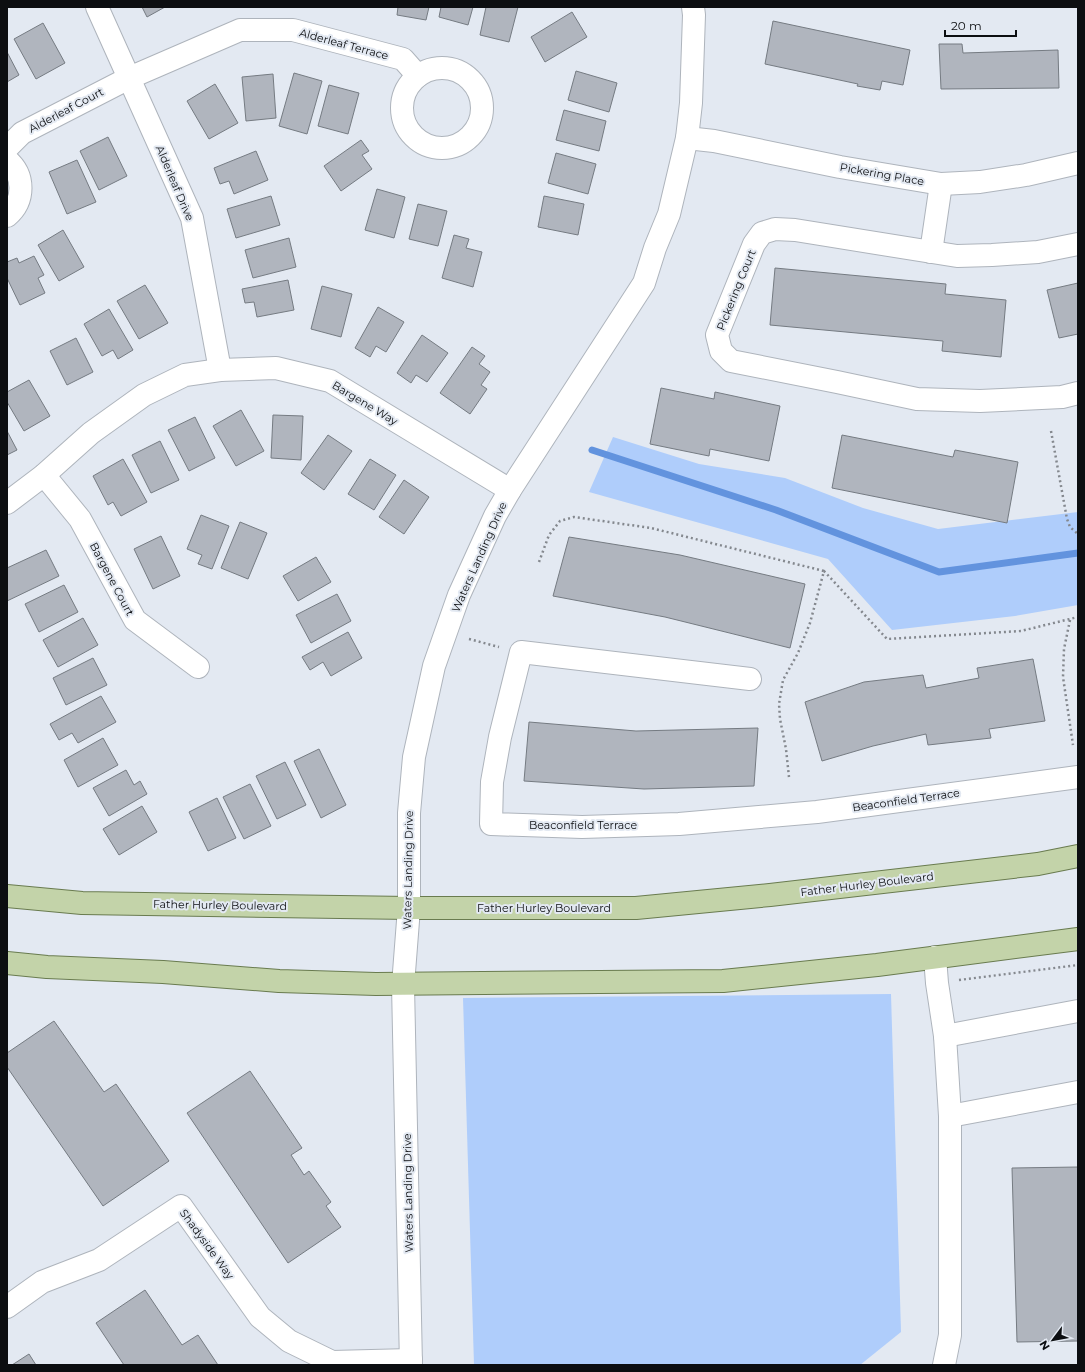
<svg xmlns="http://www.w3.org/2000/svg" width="1085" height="1372" font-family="Montserrat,sans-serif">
	<rect width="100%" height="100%" fill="#e3e9f2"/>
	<g fill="#afcdfb">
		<polygon points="613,437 699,464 785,478 863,508 938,529 1078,512 1078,605 1015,616 892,630 828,559 589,492"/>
		<polygon points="891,994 901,1332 860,1365 474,1365 463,998"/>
	</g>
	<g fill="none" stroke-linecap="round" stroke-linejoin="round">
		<polyline stroke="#6293de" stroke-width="7" points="592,450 776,510 939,572 1078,553"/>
	</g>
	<g fill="#b0b5be" stroke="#757b82">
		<polygon points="142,7 165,7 147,17"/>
		<polygon points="398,7 429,7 426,20 397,15"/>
		<polygon points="441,7 473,7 468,25 439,17"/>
		<polygon points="486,7 518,7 509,42 480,35"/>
		<polygon points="572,12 587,37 545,62 531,37"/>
		<polygon points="773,21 910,50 903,85 882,81 880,90 857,86 858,84 765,64"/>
		<polygon points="43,23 65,63 36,79 14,39"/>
		<polygon points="939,44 962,44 963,53 1058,50 1059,88 941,89"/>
		<polygon points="7,52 19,75 7,82"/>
		<polygon points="576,71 617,83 609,112 568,100"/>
		<polygon points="294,73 322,81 307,134 279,126"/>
		<polygon points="273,74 276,118 246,121 242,77"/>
		<polygon points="215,84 238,123 209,139 187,101"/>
		<polygon points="329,85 359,93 348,134 318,126"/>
		<polygon points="564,110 606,121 599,151 556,140"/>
		<polygon points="108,137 127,176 99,190 80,151"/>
		<polygon points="361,140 369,151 362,155 372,169 341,191 324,166"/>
		<polygon points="256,151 268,180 234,194 229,181 220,184 214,168"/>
		<polygon points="556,153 596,164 588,194 548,183"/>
		<polygon points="77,160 96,202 67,214 49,172"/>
		<polygon points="377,189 405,197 394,238 365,230"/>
		<polygon points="271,196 280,225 236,238 227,209"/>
		<polygon points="544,196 584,204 578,235 538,227"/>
		<polygon points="418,204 447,211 438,246 409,239"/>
		<polygon points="63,230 84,267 59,281 38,245"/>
		<polygon points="454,235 469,239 466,248 482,252 473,287 442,278"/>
		<polygon points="289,238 296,267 253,278 245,250"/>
		<polygon points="34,256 44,275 38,278 45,293 20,305 7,278 7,262 17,258 19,263"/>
		<polygon points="775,268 946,284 945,294 1006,300 1001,357 942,351 943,341 770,325"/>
		<polygon points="288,280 294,310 257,317 254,302 245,303 242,289"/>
		<polygon points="1078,283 1078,334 1059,338 1047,290"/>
		<polygon points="145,285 168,323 139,339 117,301"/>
		<polygon points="322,286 352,294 341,337 311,329"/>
		<polygon points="378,307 404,322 386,352 376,346 370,357 355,348"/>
		<polygon points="109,309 133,350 118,359 113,350 102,356 84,324"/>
		<polygon points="422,335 448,353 427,382 416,375 411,383 397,373"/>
		<polygon points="76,338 93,372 67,385 50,351"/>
		<polygon points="472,347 485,356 479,364 490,372 481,385 487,389 470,414 440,393"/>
		<polygon points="29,380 50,416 24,431 7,402 7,392"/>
		<polygon points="661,388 714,399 715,392 780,406 769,461 710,449 709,456 650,444"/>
		<polygon points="241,410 264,451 236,466 213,426"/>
		<polygon points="273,415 303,416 301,460 271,458"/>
		<polygon points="195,417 215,458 189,471 168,430"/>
		<polygon points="7,431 17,450 7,455"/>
		<polygon points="328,435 352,451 324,490 301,473"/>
		<polygon points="842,435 953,457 955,450 1018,462 1007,523 832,488"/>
		<polygon points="160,441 179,480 151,493 132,455"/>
		<polygon points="123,459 147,502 121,516 113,502 108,505 93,476"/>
		<polygon points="370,459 396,475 374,510 348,494"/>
		<polygon points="404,480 429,497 404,534 379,517"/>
		<polygon points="201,515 229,526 212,569 198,564 202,555 187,549"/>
		<polygon points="240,522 267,533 248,579 221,568"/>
		<polygon points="161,536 180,576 153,589 134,549"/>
		<polygon points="569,537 680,555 805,584 790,648 665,617 553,596"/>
		<polygon points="46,550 59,576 7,601 7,568"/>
		<polygon points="316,557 331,582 298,601 283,576"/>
		<polygon points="64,585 78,612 39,632 25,604"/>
		<polygon points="337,594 351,621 311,643 296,615"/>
		<polygon points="83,618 98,645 58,667 43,640"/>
		<polygon points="348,632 362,658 331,676 323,662 310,670 302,657"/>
		<polygon points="93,658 107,685 66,705 53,678"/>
		<polygon points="1033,659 1045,721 989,729 991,738 928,745 926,734 873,746 822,761 805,702 864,682 923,675 926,688 979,678 977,668"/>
		<polygon points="101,696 116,722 78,743 72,733 59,740 50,724"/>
		<polygon points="529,722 636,731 758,728 754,786 644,789 524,781"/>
		<polygon points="103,738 118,765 78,787 64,760"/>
		<polygon points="319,749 346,805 321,818 294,761"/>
		<polygon points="285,762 306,805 277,819 256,776"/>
		<polygon points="126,770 134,785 140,781 147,794 109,816 93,788"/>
		<polygon points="250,784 271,826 244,839 223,797"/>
		<polygon points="217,798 236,838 208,851 189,812"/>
		<polygon points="142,806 157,832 119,855 103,829"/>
		<polygon points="54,1021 104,1092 116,1084 169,1161 103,1206 7,1067 7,1053"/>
		<polygon points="250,1071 302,1148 291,1155 304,1175 309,1171 331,1202 326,1206 341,1227 288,1263 187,1113"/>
		<polygon points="1078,1167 1078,1341 1017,1342 1012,1168"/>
		<polygon points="145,1290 182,1345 198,1335 218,1365 124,1365 96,1323"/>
		<polygon points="29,1354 36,1365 12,1365"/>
	</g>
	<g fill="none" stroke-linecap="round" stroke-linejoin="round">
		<defs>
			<g id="minor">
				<polyline points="97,7 192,218 220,370"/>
				<circle cx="442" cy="108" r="40"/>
				<polyline points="687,138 714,141 840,167 941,184 980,182 1026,175 1078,163"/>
				<polyline points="7,148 22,133 129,78 240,30 293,30 403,59 418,76"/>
				<path d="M7,160C25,175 25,201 7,216"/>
				<polyline points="1078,244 1038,252 992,255 957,256 795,230 775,229 762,233 754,244 717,335 721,351 731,361 837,382 917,399 980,401 1062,397 1078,393"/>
				<polyline points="931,252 941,184"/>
				<polyline points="44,475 80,519 135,620 198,667"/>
				<polyline points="7,503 44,475 91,433 144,395 185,375 220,370 276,368 330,381 510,490"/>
				<polyline points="750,679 521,652 500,737 492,782 491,824 582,827 679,824 817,812 1078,777"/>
				<polyline points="935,957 937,983 945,1036 950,1116 950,1335 944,1365"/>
				<polyline points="945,1036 1078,1011"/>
				<polyline points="950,1116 1078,1092"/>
				<polyline points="7,1307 42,1282 99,1260 181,1206 260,1317 289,1341 332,1362"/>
				<polyline points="331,1365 332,1362 411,1360"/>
				<polyline points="411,1365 403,985 409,908 409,813 414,757 434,666 459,595 495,516 510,490 644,283 655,248 669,214 687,138 691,103 694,15 693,7"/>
			</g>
			<g id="major">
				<polyline points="7,896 82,903 409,908 636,908 770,895 1038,864 1078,856"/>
				<polyline points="7,963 47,967 163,972 279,981 376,984 723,981 877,965 1078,939"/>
			</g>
		</defs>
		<use href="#minor" stroke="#aeb4bc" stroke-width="24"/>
		<use href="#major" stroke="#697b4f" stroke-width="24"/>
		<g stroke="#84888e" stroke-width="2.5" stroke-dasharray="2 3" stroke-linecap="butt">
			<polyline points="1051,431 1067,519 1070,527 1078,534"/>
			<polyline points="539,562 549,535 560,521 574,517 651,528 824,571"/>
			<polyline points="1070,620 1064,649 1063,677 1073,745"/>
			<polyline points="469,639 499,647"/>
			<polyline points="789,777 786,749 780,719 779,704 783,680 798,653 810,623 824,571 887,639 1021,631 1078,617"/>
			<polyline points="959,980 1078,965"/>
		</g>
		<use href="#minor" stroke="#fff" stroke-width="22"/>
		<use href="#major" stroke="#c3d3a9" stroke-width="22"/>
	</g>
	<g text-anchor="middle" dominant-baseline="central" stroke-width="4" stroke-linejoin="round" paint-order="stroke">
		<g font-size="11" fill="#0c0e11" stroke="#e3e9f2">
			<text transform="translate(344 44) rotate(15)">Alderleaf Terrace</text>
			<text transform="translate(66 110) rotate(-28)">Alderleaf Court</text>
			<text transform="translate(882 174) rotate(10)">Pickering Place</text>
			<text transform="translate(175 183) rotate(67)">Alderleaf Drive</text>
			<text transform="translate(736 290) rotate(-68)">Pickering Court</text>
			<text transform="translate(365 403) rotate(31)">Bargene Way</text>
			<text transform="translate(479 557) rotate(-66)">Waters Landing Drive</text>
			<text transform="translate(112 579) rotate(62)">Bargene Court</text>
			<text transform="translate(906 800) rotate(-8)">Beaconfield Terrace</text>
			<text x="583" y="825">Beaconfield Terrace</text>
			<text transform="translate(408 870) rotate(-89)">Waters Landing Drive</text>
			<text transform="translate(867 884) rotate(-7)">Father Hurley Boulevard</text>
			<text transform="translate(220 905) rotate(1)">Father Hurley Boulevard</text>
			<text x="544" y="908">Father Hurley Boulevard</text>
			<text transform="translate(408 1193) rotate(-91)">Waters Landing Drive</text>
			<text transform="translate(207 1244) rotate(54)">Shadyside Way</text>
		</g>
	</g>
	<rect width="1085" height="1372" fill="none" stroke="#0c0e11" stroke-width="16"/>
	<g transform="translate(1053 1340) rotate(238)" stroke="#e3e9f2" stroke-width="3" paint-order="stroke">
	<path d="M0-3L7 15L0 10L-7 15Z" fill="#0c0e11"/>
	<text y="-6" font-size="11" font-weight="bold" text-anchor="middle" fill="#0c0e11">N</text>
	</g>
	<path d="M945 30v6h71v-6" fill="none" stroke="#0c0e11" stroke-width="2"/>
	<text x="951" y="30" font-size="12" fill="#0c0e11" stroke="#e3e9f2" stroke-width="3" paint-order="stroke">20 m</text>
</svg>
